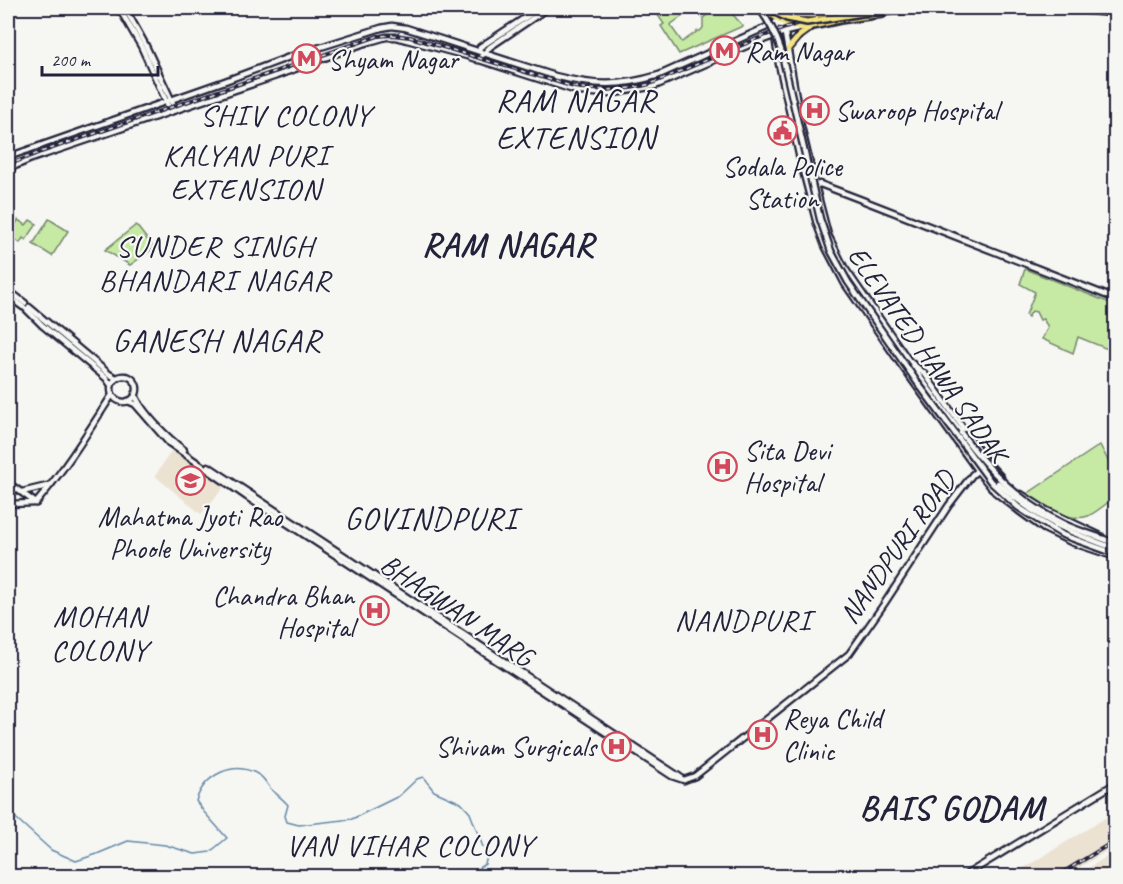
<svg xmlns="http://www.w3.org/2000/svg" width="1123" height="884" font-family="Caveat,sans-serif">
	<rect width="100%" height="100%" fill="#f6f6f2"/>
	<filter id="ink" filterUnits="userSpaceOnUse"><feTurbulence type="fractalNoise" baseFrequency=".0167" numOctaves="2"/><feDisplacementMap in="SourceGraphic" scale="12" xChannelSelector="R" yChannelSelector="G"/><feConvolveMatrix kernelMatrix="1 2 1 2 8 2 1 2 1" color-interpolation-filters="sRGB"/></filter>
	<g filter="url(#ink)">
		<g fill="#ece2d2">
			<polygon points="172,450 225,486 201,514 155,476"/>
			<polygon points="1115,812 1115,846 1065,876 1011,876"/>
			<polygon points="1115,851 1115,876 1075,876 1113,853"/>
		</g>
		<g fill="#c6eaa3" stroke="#74866f" stroke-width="1.5">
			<polygon points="653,8 711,8 701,15 697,14 693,9 670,25 682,42 698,31 700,31 703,28 703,18 717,8 727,8 743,26 679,54 661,26 664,24"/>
			<polygon points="49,219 68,231 52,256 33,244"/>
			<polygon points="18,220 26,225 30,220 37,224 26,240 23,238 20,243 8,234 12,225 10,223 11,221 16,224"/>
			<polygon points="136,225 154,248 130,265 105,250"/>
			<polygon points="1025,269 1115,305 1115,352 1078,337 1073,353 1042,339 1048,327 1043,319 1040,320 1036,312 1032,311 1028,317 1026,315 1035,292 1020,284"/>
			<path d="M1100,445L1115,474V497C1107,503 1097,512 1088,516C1068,523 1043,505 1027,494Z"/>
		</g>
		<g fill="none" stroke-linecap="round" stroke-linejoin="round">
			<path stroke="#6388a7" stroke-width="1.5" d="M8,811L51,850L76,861L97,854L128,841L165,845L195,854L210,852L227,838L204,812L196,801C204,775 234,759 259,775C264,778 267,784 271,789C276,794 283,799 288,805L285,816L287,822L299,825L352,819L399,796L417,779L423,777L434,791L461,803L470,813L483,847L487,849L488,853L485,864L466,876"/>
			<defs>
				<g id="secondary">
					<polyline points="119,8 141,46 171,112"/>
					<polyline points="125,8 145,44 176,110"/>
					<polyline points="785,8 783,22 801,126 815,185 828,235 844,267 909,361 925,374 987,462 1001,477"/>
					<polyline points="776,22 775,36 779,64 800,159 817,224 825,246 845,284 902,366 977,470 995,492 1019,511 1044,529 1071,542 1116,557"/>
					<polyline points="479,51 480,47 540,8"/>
					<polyline points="478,60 490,47 548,8"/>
					<path d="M8,157L225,81L292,56L381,28L392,26L406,28L555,76C594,86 620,87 659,75L769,26L775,24L784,25"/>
					<polyline points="8,169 31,159 276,76 362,44 386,37 396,37 467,56 580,92 609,94 655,86 749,45 785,32 802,28"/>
					<polyline points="813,186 820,184 862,200 1116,299"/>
					<polyline points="8,290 25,303"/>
					<polyline points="8,296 23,307"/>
					<polyline points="29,307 109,374 116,378"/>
					<polyline points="26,309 42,325 106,378 111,385"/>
					<polyline points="912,366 961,433"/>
					<circle cx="124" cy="389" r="13"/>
					<path d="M135,394C140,411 169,439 184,450"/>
					<polyline points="128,401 135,404 169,443 247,497 672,776 684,780"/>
					<polyline points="208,466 680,777"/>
					<polyline points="982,466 998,483"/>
					<polyline points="8,488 14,487 36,503"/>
					<polyline points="22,492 51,485"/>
					<polyline points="1021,494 1046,510 1101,536"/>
					<path d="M8,504L36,503C65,469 88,432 112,395"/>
					<polyline points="684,780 695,776 849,654 884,604 949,505 972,475 987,462"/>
					<polyline points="964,876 1116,783"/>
				</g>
				<g id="highway">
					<polyline points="761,8 783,22 804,28 840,20 883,14"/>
					<path d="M789,8C806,15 819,10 837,8"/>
					<polyline points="788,49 799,36 810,28"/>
				</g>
			</defs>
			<use href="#secondary" stroke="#22223b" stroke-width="9"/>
			<use href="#highway" stroke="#22223b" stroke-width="10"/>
			<use href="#secondary" stroke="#f6f6f2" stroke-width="4.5"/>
			<use href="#highway" stroke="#f4e382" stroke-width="5"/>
			<defs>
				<g id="rail">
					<polyline points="1077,8 1116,10"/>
					<path d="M8,165L41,152L378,36L392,35L410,37L574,87C600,91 624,91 650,84L766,35L804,21L863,10L897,8"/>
					<polyline points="1057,876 1116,840"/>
				</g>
			</defs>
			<use href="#rail" stroke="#22223b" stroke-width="4"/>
			<use href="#rail" stroke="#f6f6f2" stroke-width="1.5" stroke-dasharray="4.5" stroke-linecap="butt"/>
			<defs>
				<g id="secondary-bridge">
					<path d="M759,8C769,21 776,34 781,50L820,219L831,251L848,282L917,382L991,482L1018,507L1038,520L1063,535L1116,554"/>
					<path d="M961,433C989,471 1020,503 1064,524C1080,532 1099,536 1116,544"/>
					<path d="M998,483C1019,502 1042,519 1067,530C1083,537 1100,543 1116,549"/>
				</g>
				<g id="highway-bridge">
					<polyline points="768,8 787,18 807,22 862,13 923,9 1074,9 1116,13"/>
					<path d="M779,8C803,21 831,12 857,8"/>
				</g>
			</defs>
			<use href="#secondary-bridge" stroke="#22223b" stroke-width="9" stroke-linecap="butt"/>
			<use href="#highway-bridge" stroke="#22223b" stroke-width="10" stroke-linecap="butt"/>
			<use href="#secondary-bridge" stroke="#f6f6f2" stroke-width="4.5"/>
			<use href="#highway-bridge" stroke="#f4e382" stroke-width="5"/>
		</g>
	</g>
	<defs>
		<symbol id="metro-ring" viewBox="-11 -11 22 22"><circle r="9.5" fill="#f6f6f2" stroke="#d1495b" stroke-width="1.5"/><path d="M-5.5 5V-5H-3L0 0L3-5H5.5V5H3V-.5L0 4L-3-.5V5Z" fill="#d1495b"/></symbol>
		<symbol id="hospital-ring" viewBox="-11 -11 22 22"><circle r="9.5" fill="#f6f6f2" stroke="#d1495b" stroke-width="1.5"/><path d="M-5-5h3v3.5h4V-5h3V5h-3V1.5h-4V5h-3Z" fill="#d1495b"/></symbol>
		<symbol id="civic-ring" viewBox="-11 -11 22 22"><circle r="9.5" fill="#f6f6f2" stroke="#d1495b" stroke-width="1.5"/><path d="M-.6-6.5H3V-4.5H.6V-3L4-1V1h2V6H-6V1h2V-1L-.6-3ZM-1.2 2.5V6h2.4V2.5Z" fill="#d1495b"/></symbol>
		<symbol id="university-ring" viewBox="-11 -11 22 22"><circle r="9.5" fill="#f6f6f2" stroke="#d1495b" stroke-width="1.5"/><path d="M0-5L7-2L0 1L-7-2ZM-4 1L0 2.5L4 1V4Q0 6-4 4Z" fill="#d1495b"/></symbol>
	</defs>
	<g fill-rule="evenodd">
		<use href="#metro-ring" x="708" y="34" width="33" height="33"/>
		<use href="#metro-ring" x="290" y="42" width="33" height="33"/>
		<use href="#hospital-ring" x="798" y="94" width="33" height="33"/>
		<use href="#civic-ring" x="766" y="114" width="33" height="33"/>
		<use href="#hospital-ring" x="706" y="450" width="33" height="33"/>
		<use href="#university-ring" x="174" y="464" width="33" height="33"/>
		<use href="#hospital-ring" x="358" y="594" width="33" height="33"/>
		<use href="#hospital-ring" x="746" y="718" width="33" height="33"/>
		<use href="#hospital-ring" x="600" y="730" width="33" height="33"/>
	</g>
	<g text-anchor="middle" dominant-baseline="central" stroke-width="4.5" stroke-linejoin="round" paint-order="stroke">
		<g font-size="28" fill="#22223b" stroke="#f6f6f2" text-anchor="start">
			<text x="745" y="51">Ram Nagar</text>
			<text x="328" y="59">Shyam Nagar</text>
			<text x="835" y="110">Swaroop Hospital</text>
			<text x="782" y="166" text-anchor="middle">Sodala Police<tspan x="782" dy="32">Station</tspan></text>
			<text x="744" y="450">Sita Devi<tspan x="744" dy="32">Hospital</tspan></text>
			<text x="190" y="516" text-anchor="middle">Mahatma Jyoti Rao<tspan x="190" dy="32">Phoole University</tspan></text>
			<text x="354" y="595" text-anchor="end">Chandra Bhan<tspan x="354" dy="32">Hospital</tspan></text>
			<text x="783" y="718">Reya Child<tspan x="783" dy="32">Clinic</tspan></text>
			<text x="596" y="746" text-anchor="end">Shivam Surgicals</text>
		</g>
		<g font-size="28" fill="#22223b" stroke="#f6f6f2">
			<text transform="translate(928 354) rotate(55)">ELEVATED HAWA SADAK</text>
			<text transform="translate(897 547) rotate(-55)">NANDPURI ROAD</text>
			<text transform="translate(457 610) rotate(34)">BHAGWAN MARG</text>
		</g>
		<g font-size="30" letter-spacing="1.5" fill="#22223b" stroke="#f6f6f2">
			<text x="286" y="115">SHIV COLONY</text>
			<text x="246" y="155">KALYAN PURI<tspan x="246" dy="34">EXTENSION</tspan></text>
			<text x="215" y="246">SUNDER SINGH<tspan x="215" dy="34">BHANDARI NAGAR</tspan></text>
			<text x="100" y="616">MOHAN<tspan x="100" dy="34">COLONY</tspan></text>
			<text x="743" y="620">NANDPURI</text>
			<text x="410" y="845">VAN VIHAR COLONY</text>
		</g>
		<g font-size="32" letter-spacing="1.5" fill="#22223b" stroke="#f6f6f2">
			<text x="576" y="100">RAM NAGAR<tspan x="576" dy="37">EXTENSION</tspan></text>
			<text x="217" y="340">GANESH NAGAR</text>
			<text x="431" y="518">GOVINDPURI</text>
		</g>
		<g font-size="34" font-weight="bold" letter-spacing="1.5" fill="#22223b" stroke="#f6f6f2">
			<text x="508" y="244">RAM NAGAR</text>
			<text x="952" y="807">BAIS GODAM</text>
		</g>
	</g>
	<rect width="1123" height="884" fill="none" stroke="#f6f6f2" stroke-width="30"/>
	<rect x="15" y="15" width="1093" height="854" fill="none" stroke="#22223b" stroke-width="2" filter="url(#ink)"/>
	<path d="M42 66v9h116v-9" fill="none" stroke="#22223b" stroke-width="3"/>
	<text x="51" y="66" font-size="18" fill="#22223b" stroke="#f6f6f2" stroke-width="4.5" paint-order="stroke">200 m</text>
</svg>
